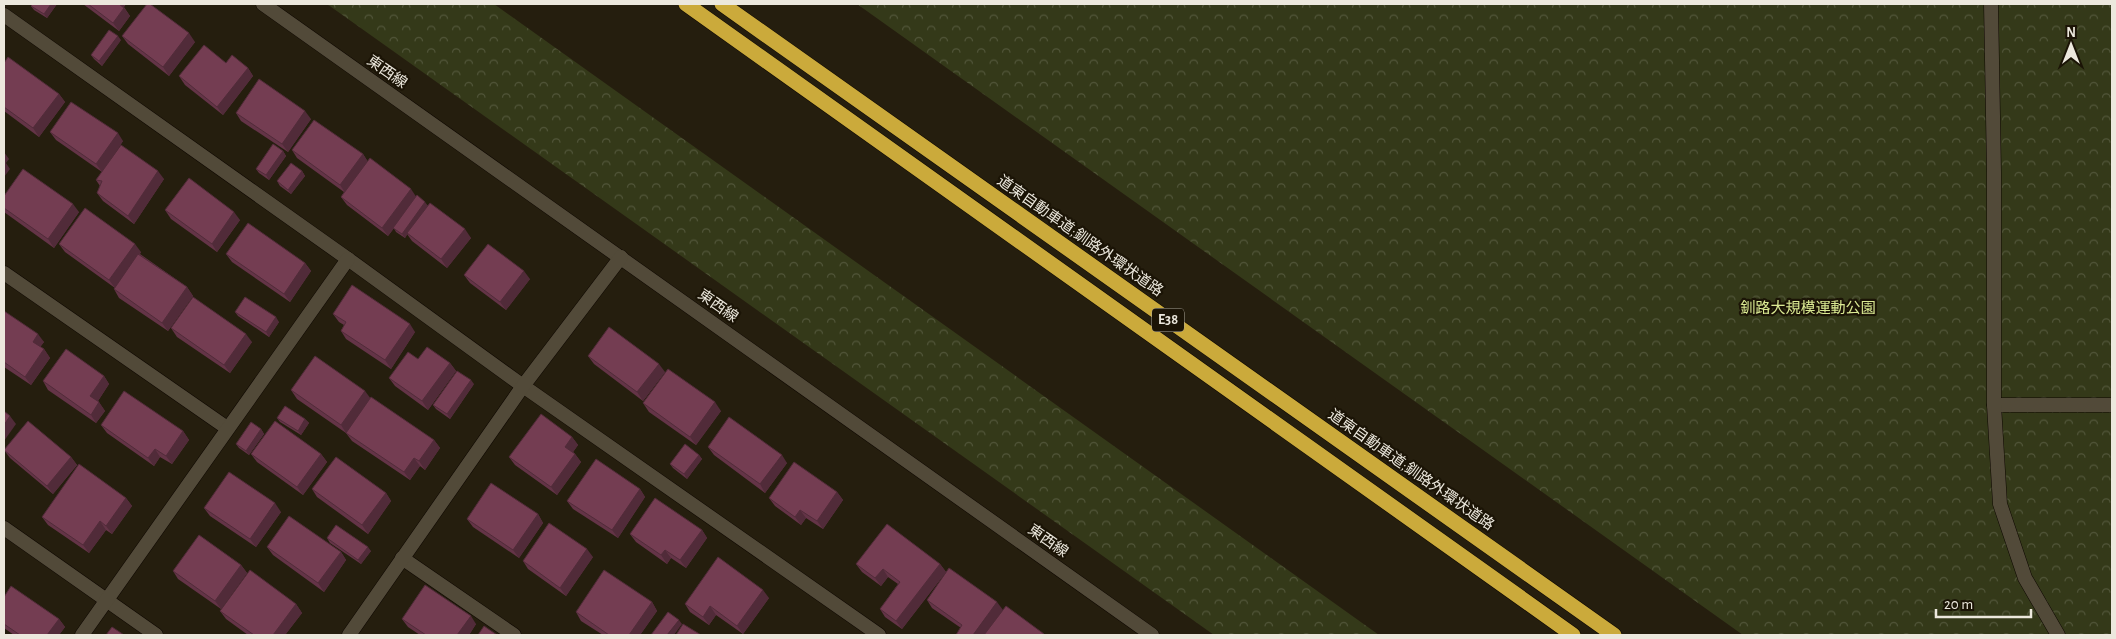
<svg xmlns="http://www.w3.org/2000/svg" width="2116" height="639" font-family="'Alegreya Sans','Noto Sans JP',sans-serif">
	<defs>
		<pattern id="forest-crowns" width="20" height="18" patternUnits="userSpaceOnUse" patternTransform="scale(1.25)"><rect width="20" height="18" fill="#343919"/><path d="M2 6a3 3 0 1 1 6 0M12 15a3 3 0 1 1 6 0" fill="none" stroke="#52563a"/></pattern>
	</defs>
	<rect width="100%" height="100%" fill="#251e0e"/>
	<g fill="url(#forest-crowns)">
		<polygon points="327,4 494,4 1379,635 1214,635"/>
		<polygon points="857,4 2112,4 2112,635 1743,635"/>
	</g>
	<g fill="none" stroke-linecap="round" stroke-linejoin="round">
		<defs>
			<g id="minor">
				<polyline points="263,4 1152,635"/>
				<polyline points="4,15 348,259 523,386 879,635"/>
				<polyline points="4,273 227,428"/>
				<polyline points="1994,405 2112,405"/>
				<polyline points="4,528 156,635"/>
				<polyline points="402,558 514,635"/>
				<polyline points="82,635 348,259"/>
				<polyline points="349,635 523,386 621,257"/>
			</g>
			<polyline id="tertiary" points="1991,4 1994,172 1994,405 2000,504 2025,578 2058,635"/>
			<g id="motorway">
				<polyline points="686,4 1573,635"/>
				<polyline points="722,4 1614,635"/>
			</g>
		</defs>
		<use href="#minor" stroke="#0e0700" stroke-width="15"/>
		<use href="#tertiary" stroke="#0e0700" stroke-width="15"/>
		<use href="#motorway" stroke="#0e0700" stroke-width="16"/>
		<use href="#minor" stroke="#524a39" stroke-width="14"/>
		<use href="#tertiary" stroke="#524a39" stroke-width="14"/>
		<use href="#motorway" stroke="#cbaa3b" stroke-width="15"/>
	</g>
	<g fill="#643447">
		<polygon points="33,4 57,4 47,18 34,10 31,6"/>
		<polygon points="83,4 126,4 124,7 130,16 119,31"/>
		<polygon points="122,36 195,42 169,76 128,44"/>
		<polygon points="121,40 102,66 94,59 91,55"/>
		<polygon points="4,63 59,94 65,102 39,137 4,111"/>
		<polygon points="226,63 248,68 253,76 223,115 185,85 179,76"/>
		<polygon points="236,113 311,119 288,152 241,121"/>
		<polygon points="50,132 123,141 111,159 164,179 134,224 103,201 97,193 100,186 96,180 102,172 56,140"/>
		<polygon points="292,150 363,154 368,162 416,197 471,238 447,268 412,241 407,234 405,238 396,232 394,228 388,236 347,205 341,197 344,192 297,158"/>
		<polygon points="283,151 286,156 269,180 259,173 256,169"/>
		<polygon points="302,171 305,176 291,194 280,186 277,181"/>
		<polygon points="4,196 79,212 54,248 4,212"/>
		<polygon points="165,210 240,220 217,252 171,219"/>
		<polygon points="59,244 141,252 140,254 187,287 193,296 168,331 119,298 114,289 115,288 65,252"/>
		<polygon points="226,254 305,263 311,271 290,302 232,262"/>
		<polygon points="464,275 530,279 506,310 470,283"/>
		<polygon points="4,311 44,342 40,347 44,349 50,358 31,385 4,367"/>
		<polygon points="235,312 279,322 269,337 238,316"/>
		<polygon points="333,314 415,332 391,369 346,339 341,331 344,325 339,322"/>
		<polygon points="171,328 252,342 230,373 177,337"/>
		<polygon points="588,356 665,372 643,401 594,364"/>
		<polygon points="418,359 450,363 456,371 428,410 395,386 389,378"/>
		<polygon points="104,376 109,384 98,401 105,411 96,423 48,390 43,381"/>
		<polygon points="474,384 450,419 436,409 433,405"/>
		<polygon points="291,390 370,398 434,440 440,448 425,470 420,466 410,480 352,441 346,433 297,399"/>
		<polygon points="643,403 721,411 696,445 649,412"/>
		<polygon points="277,418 305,419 309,423 301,435 280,422"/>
		<polygon points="101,425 183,431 189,440 172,464 160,457 154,466 107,433"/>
		<polygon points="261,429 264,434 249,455 239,448 236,444"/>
		<polygon points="572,437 578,445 573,452 575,454 581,462 557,495 515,465 509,457"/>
		<polygon points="708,447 787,463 765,493 714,455"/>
		<polygon points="4,450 71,457 77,465 53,494 10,458"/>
		<polygon points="251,454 321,454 327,462 303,495 257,462"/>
		<polygon points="699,455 702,459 687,479 673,468 670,464"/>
		<polygon points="312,489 386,493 391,501 368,534 317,497"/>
		<polygon points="640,489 645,497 618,538 573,509 567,501"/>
		<polygon points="837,492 843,500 823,529 806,518 801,525 775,506 769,498"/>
		<polygon points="126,498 132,506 112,534 106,530 89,553 48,525 42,517"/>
		<polygon points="204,508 281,512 256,547 210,516"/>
		<polygon points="538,514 543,523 519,558 473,527 467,519"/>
		<polygon points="702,530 707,538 686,568 671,558 667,564 636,542 630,534"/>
		<polygon points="327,538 371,551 361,564 330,543"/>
		<polygon points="267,547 341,552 346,560 324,592 273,555"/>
		<polygon points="593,557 566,596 528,569 523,561"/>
		<polygon points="856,564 940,564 946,572 902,629 885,617 880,609 898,584 888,577 881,586 862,572"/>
		<polygon points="241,565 247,573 221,609 178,579 173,571"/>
		<polygon points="4,597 59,619 65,627 59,635 14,635 4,628"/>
		<polygon points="769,598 743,634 716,615 709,625 690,612 685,604"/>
		<polygon points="927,600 1003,610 961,628 932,608"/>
		<polygon points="652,602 657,611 640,635 603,635 581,621 576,612"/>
		<polygon points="296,604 302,613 285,635 248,635 226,619 220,611"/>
		<polygon points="402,619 476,624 469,635 420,635 408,627"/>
	</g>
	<g fill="#512b39">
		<polygon points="51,4 57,4 47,18 44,14"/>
		<polygon points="118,4 126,4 122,9"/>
		<polygon points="124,8 130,16 119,31 113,23"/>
		<polygon points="189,33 195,42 169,76 163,67"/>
		<polygon points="118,36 121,40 102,66 99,61"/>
		<polygon points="248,68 253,76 223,115 217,107"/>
		<polygon points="59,94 65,102 39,137 33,128"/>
		<polygon points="305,111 311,119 288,152 282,144"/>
		<polygon points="118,133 123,141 102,172 96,164"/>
		<polygon points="283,151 286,156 269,180 266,175"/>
		<polygon points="4,152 9,159 6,163 10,169 4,177"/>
		<polygon points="363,154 368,162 346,194 340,185"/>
		<polygon points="158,171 164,179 134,224 128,216"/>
		<polygon points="302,171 305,176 291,194 288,190"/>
		<polygon points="411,189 417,198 388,236 382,228"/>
		<polygon points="425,202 428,206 405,238 402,234"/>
		<polygon points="73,204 79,212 54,248 48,239"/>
		<polygon points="234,212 240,220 217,252 212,244"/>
		<polygon points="465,229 471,238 447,268 441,259"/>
		<polygon points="135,244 141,252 115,288 109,280"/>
		<polygon points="305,263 311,271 290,302 284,294"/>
		<polygon points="524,271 530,279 506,310 500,302"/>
		<polygon points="187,287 193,296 168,331 162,323"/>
		<polygon points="276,317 279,322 269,337 266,332"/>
		<polygon points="410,324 415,332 391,369 385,360"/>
		<polygon points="38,334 44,342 38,350 33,342"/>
		<polygon points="246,334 252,342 230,373 224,365"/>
		<polygon points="44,349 50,358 31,385 25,377"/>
		<polygon points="450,363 456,371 428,410 422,401"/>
		<polygon points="659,364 665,372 643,401 637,392"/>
		<polygon points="104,376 109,384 96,404 90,396"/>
		<polygon points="471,380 474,384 450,419 447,414"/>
		<polygon points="365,391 371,399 346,433 341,425"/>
		<polygon points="99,402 105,411 96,423 91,415"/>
		<polygon points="715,402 721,411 696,445 690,437"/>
		<polygon points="10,416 16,424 4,441 4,425"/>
		<polygon points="305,419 309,423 301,435 298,431"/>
		<polygon points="261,429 264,434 249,455 246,451"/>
		<polygon points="183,431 189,440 172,464 166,456"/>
		<polygon points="572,437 578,445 571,455 565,447"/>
		<polygon points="434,440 440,448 425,470 419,461"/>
		<polygon points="155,449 160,457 154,466 148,458"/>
		<polygon points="321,454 327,462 303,495 297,487"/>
		<polygon points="575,454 581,462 557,495 551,487"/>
		<polygon points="699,455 702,459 687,479 684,474"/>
		<polygon points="782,455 787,463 765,493 760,484"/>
		<polygon points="71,457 77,465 53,494 47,486"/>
		<polygon points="414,458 420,466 410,480 404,472"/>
		<polygon points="640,489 645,497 618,538 612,530"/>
		<polygon points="837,492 843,500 823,529 817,521"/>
		<polygon points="386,493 391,501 368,534 362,525"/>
		<polygon points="126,498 132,506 112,534 106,526"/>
		<polygon points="275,503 281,512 256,547 250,539"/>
		<polygon points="800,510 806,518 801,525 795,517"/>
		<polygon points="538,514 543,523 519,558 513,550"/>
		<polygon points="100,521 106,530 89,553 83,545"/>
		<polygon points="702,530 707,538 686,568 680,560"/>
		<polygon points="368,547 371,551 361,564 358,560"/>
		<polygon points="587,549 593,557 566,596 560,588"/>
		<polygon points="665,550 671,558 667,564 661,555"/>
		<polygon points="341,552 346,560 324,592 318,583"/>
		<polygon points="940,564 946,572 902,629 896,621"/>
		<polygon points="241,565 247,573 221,609 215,601"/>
		<polygon points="883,569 888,577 881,586 875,578"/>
		<polygon points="763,590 769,598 743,634 737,626"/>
		<polygon points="652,602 657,611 640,635 629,635"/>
		<polygon points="997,602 1003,610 985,635 973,635"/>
		<polygon points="296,604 302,613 285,635 273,635"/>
		<polygon points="710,606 716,615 709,625 703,617"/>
		<polygon points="471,616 476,624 469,635 457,635"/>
		<polygon points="59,619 65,627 59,635 47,635"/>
		<polygon points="679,620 682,624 674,635 667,635"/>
	</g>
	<g fill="#743d52" stroke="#512b39">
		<polygon points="33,4 51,4 44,14 31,6"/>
		<polygon points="88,4 119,4 124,8 113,23"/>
		<polygon points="147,4 150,4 189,33 163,67 122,36"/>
		<polygon points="109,30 118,36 99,61 91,55"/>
		<polygon points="204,45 226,63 232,55 248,68 217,107 179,76"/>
		<polygon points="8,57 59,94 33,128 4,107 4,63"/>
		<polygon points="259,79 305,111 282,144 236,113"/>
		<polygon points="71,102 118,133 96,164 50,132"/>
		<polygon points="314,120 363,154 340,185 292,150"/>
		<polygon points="273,144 283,151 266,175 256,169"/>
		<polygon points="121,145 158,171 128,216 97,193 102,181 96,180"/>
		<polygon points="370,158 411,189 382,228 341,197"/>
		<polygon points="291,163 302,171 288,190 277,181"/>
		<polygon points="23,169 73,204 48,239 4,208 4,196"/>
		<polygon points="189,178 234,212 212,244 165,210"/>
		<polygon points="417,195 425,202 402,234 393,228"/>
		<polygon points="430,203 465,229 441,259 407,233"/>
		<polygon points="85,208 135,244 109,280 59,244"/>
		<polygon points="248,223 305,263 284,294 226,254"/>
		<polygon points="488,244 524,271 500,302 464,275"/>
		<polygon points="138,254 187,287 162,323 114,289"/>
		<polygon points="352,285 410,324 385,360 341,331 346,322 333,314"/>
		<polygon points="193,297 246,334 224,365 171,328"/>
		<polygon points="245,297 276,317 266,332 235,312"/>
		<polygon points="4,311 38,334 33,342 44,349 25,377 4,362"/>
		<polygon points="609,327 659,364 637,392 588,356"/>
		<polygon points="427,347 450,363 422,401 389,378 408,352 418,359"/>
		<polygon points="66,349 104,376 90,396 99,402 91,415 43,381"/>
		<polygon points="315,356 365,391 341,425 291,390"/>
		<polygon points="668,369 715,402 690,437 643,403"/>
		<polygon points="457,371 471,380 447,414 433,405"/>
		<polygon points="124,391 183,431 166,456 155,449 148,458 101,425"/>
		<polygon points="371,397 434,440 419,461 414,458 404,472 346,433"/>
		<polygon points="285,406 305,419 298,431 277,418"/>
		<polygon points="4,411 10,416 4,425"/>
		<polygon points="541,414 572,437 565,447 575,454 551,487 509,457"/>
		<polygon points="729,417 782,455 760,484 708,447"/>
		<polygon points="28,421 71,457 47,486 4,450"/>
		<polygon points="275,421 321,454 297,487 251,454"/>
		<polygon points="251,422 261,429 246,451 236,444"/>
		<polygon points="685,444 699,455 684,474 670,464"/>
		<polygon points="336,457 386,493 362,525 312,489"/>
		<polygon points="596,459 640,489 612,530 567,501"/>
		<polygon points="794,462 837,492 817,521 800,510 795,517 769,498"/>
		<polygon points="79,464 126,498 106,526 100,521 83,545 42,517"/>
		<polygon points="229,472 275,503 250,539 204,508"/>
		<polygon points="491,483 538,514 513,550 467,519"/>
		<polygon points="655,498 702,530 680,560 665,550 661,555 630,534"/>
		<polygon points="289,516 341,552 318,583 267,547"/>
		<polygon points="549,523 587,549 560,588 523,561"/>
		<polygon points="887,524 940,564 896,621 880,609 900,582 883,569 875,578 856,564"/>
		<polygon points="336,525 368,547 358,560 327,538"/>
		<polygon points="199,535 241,565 215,601 173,571"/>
		<polygon points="718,557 763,590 737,626 710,606 703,617 685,604"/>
		<polygon points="949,568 997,602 973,635 956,635 962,625 927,600"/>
		<polygon points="250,570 296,604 273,635 254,635 220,611"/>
		<polygon points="604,570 652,602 629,635 609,635 576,612"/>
		<polygon points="425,585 471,616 457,635 426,635 402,619"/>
		<polygon points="11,586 59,619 47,635 20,635 4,624 4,597"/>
		<polygon points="1006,606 1044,634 1043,635 984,635"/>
		<polygon points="668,612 679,620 667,635 651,635"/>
		<polygon points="683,624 701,635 676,635"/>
		<polygon points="484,626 497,635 478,635"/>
		<polygon points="112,627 124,635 106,635"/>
	</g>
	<g text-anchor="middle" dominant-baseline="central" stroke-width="4.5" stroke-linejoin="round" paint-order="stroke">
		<rect fill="#1b1406" stroke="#ada89c" stroke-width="1" x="1152" y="308.5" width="32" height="23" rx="4"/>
		<g font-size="14" font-weight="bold" fill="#ece8dd">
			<text x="1168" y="320">E38</text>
		</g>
		<g font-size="15" fill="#ece8dd" stroke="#1b1406">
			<text transform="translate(387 72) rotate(35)">東西線</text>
			<text transform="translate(1080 236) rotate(35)">道東自動車道;釧路外環状道路</text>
			<text transform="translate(718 306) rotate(35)">東西線</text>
			<text transform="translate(1411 470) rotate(35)">道東自動車道;釧路外環状道路</text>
			<text transform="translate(1048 541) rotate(35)">東西線</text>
		</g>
		<g font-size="15" fill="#dbea93" stroke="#1b1406">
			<text x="1808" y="308">釧路大規模運動公園</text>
		</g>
	</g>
	<rect width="2116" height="639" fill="none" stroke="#ece8dd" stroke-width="10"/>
	<g transform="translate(2071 45)" stroke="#1b1406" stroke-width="4" paint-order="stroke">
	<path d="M0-4L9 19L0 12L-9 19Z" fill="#ece8dd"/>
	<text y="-8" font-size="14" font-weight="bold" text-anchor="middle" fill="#ece8dd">N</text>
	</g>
	<path d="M1936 609v8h95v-8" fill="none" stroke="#ece8dd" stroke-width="2.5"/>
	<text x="1944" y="609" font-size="15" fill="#ece8dd" stroke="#1b1406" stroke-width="4" paint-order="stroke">20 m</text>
</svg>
